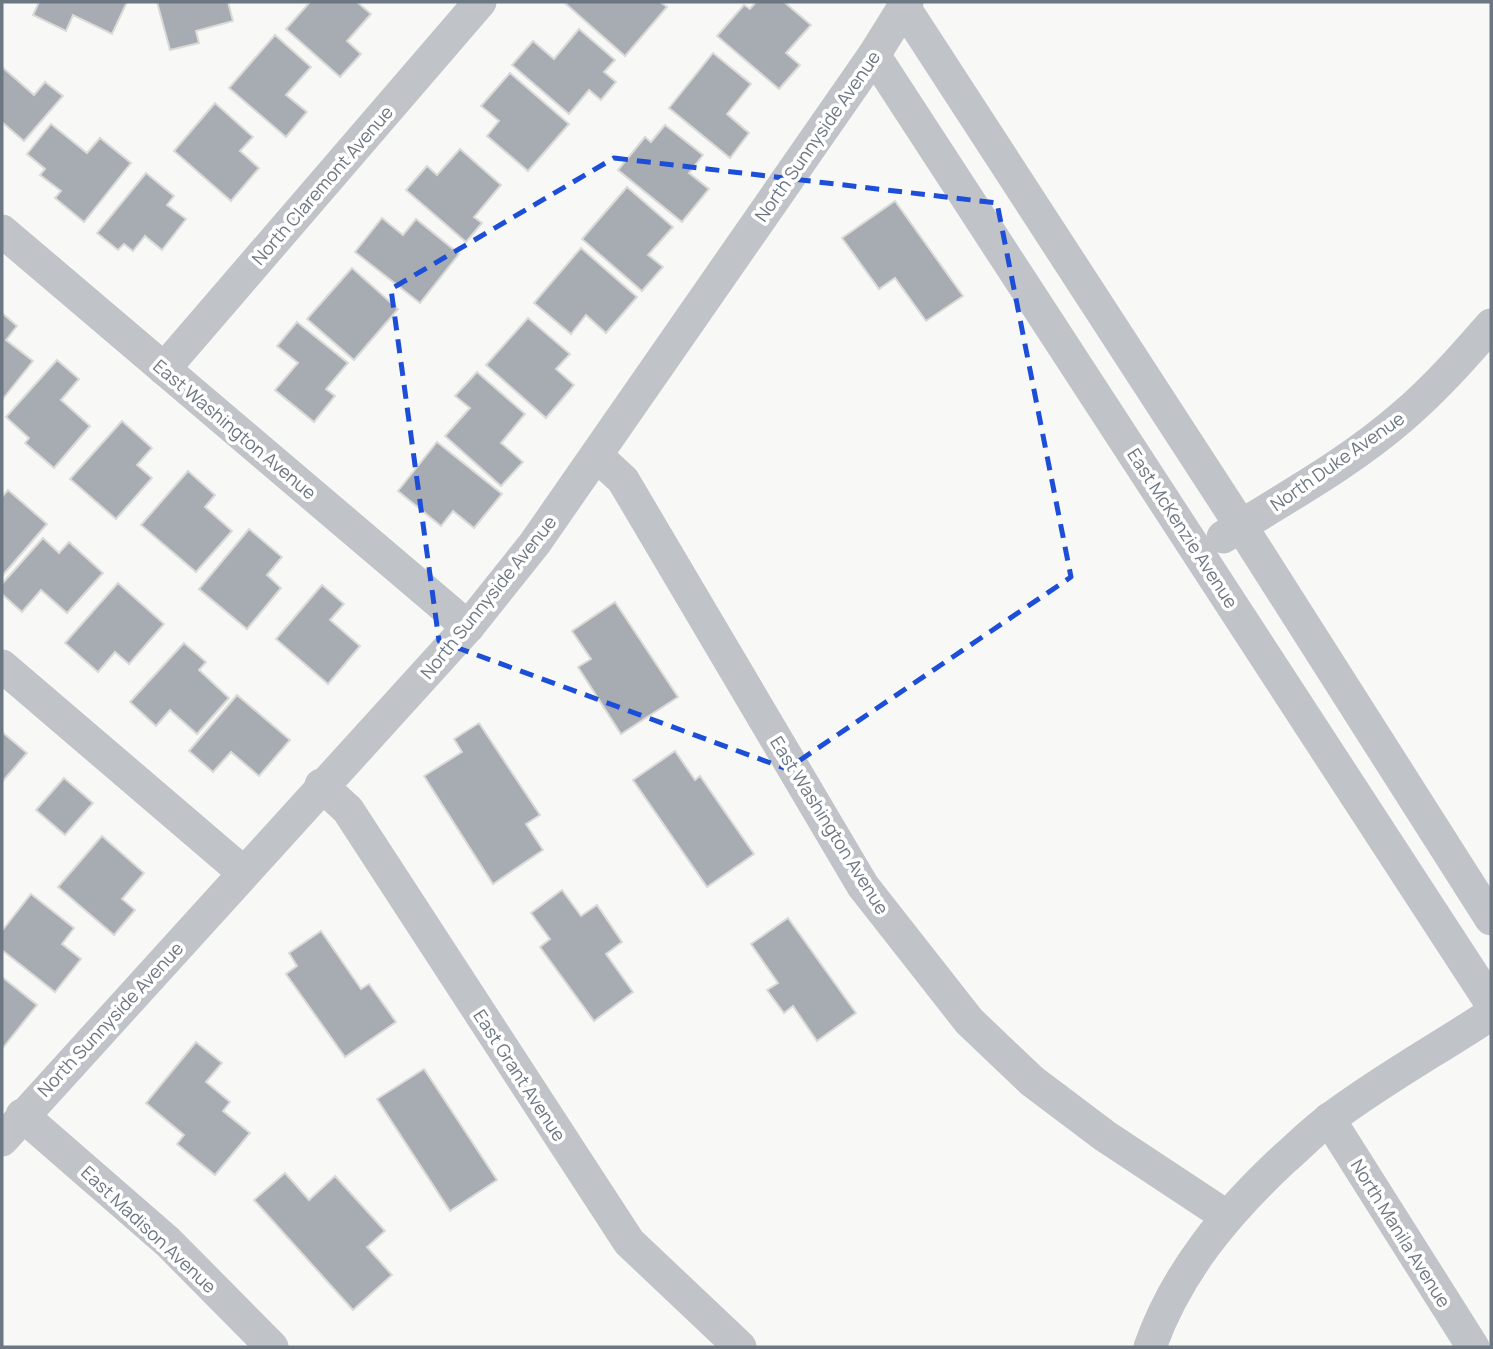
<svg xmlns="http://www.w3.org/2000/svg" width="1493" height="1349" font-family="Manrope,sans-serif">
	<rect width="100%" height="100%" fill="#f8f8f6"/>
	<g fill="#a6acb2" stroke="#dadad8" stroke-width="2">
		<polygon points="39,2 127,2 112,34 73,15 66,31 33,15"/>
		<polygon points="157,2 228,2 233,21 196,31 199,43 170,50"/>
		<polygon points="310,2 357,2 371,14 347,41 361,54 340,77 286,29"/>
		<polygon points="568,2 660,2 667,7 625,56 566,4"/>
		<polygon points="756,2 784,2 811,25 786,53 800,65 779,89 717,36 744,5 750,9"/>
		<polygon points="579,29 615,60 604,72 616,82 601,100 589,90 569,114 512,65 533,41 554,59"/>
		<polygon points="275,35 311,67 286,95 307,112 286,137 229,88"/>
		<polygon points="713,53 751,84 727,114 749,133 730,158 669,108"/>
		<polygon points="2,67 34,95 45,82 63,96 24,141 2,122"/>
		<polygon points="510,73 569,124 528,171 487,136 499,121 481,106"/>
		<polygon points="215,103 253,137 240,151 259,168 231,201 174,151"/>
		<polygon points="51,124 87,153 100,138 131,163 84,222 55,198 61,191 40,175 45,169 27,154"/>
		<polygon points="665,125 703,155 689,173 709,189 682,222 618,170 645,137 651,142"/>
		<polygon points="460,149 501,185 474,217 482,223 466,242 406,190 427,166 437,175"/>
		<polygon points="146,173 174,196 167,205 186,219 162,250 145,236 133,251 124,244 118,250 97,233"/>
		<polygon points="627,187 673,227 648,255 663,267 642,291 582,239"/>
		<polygon points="895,201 963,296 926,321 895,278 879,289 842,238"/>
		<polygon points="382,218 403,235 416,219 459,254 420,303 355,252"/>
		<polygon points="581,248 637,297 606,333 586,315 571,334 534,303"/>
		<polygon points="352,268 398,309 354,360 307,319"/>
		<polygon points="2,313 17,326 6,340 33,361 2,400"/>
		<polygon points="528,318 570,354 556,369 574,385 546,418 486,365"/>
		<polygon points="297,322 348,363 326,389 335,396 314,422 275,390 298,363 277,346"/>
		<polygon points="57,360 79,379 61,400 90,426 54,468 25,443 29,438 6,417"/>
		<polygon points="477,372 525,414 501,443 523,462 501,486 445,436 470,408 455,396"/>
		<polygon points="122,421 152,448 137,465 152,478 116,519 70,479"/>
		<polygon points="437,442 502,494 474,528 453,511 441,526 398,491"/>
		<polygon points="188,471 215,495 205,507 232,531 196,572 141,525"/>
		<polygon points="8,490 47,524 2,576 2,497"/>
		<polygon points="249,529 282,557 267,575 281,588 247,629 199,589"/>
		<polygon points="43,538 59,553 69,542 103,573 67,613 41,590 22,612 2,594 2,584"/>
		<polygon points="118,583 164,624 129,664 115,652 98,672 65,643"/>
		<polygon points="322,585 344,604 330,620 360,646 328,684 276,639"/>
		<polygon points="615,602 678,697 621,734 578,667 591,659 572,631"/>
		<polygon points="184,643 206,662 199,670 229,698 197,734 170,710 156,726 130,702"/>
		<polygon points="237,695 290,740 259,776 231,752 213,772 189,751"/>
		<polygon points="479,723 540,815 526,824 543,850 493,884 424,776 462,752 454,739"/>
		<polygon points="2,732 27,753 2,782"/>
		<polygon points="675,751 695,780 700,776 754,854 707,887 633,780"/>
		<polygon points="64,778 93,803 65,835 36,810"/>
		<polygon points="102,836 144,873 122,899 135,910 114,935 58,887"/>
		<polygon points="562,890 581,916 597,905 622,942 606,954 633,992 594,1021 540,947 550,939 531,913"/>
		<polygon points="31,894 74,928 62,944 81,959 55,992 2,950 2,931"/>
		<polygon points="788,918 856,1013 817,1041 793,1006 784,1013 767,990 778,983 751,944"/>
		<polygon points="321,931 361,989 369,984 396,1022 345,1057 286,974 297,966 289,953"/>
		<polygon points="2,977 37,1005 2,1049"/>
		<polygon points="196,1042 222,1063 206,1082 230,1102 223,1111 250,1133 215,1175 177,1144 184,1135 146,1103"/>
		<polygon points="424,1069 497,1180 450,1211 377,1099"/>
		<polygon points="285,1173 309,1200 335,1176 385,1231 367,1247 392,1275 353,1310 254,1200"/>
	</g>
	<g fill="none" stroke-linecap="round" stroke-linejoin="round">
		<g stroke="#c0c3c7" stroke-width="33">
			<polyline points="904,7 1241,526 1491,919"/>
			<polyline points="874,55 1491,1003"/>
			<polyline points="2,231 468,627"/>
			<polyline points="164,369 480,2"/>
			<polyline points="597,456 623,480 863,886 969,1021 1032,1081 1105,1136 1226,1216"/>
			<path d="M1223,537C1283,499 1348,464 1402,417C1435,389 1463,357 1491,325"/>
			<polyline points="2,666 244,873"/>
			<polyline points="321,785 348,810 629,1242 740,1347"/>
			<polyline points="22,1115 168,1242 272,1347"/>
			<polyline points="1329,1119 1473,1347"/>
			<polyline points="2,1140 468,627 535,543 874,55 907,2"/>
			<path d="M1150,1347C1177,1271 1227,1212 1285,1158C1300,1145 1314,1130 1330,1119C1380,1081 1438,1049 1491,1014"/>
		</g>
	</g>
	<path fill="none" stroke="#1d4ed8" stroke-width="5" stroke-dasharray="14 9" stroke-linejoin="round" d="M614,158L997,203L1071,577L787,769L439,641L391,289Z"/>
	<g text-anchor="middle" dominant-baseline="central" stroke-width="7" stroke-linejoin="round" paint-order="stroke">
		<g font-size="18" fill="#6b7783" stroke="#fff">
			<text transform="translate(817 136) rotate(-55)">North Sunnyside Avenue</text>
			<text transform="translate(322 185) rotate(-49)">North Claremont Avenue</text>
			<text transform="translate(235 429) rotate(40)">East Washington Avenue</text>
			<text transform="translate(1337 461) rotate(-35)">North Duke Avenue</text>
			<text transform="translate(1183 528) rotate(57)">East McKenzie Avenue</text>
			<text transform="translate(488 597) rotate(-51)">North Sunnyside Avenue</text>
			<text transform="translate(830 825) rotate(58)">East Washington Avenue</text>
			<text transform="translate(110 1019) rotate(-47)">North Sunnyside Avenue</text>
			<text transform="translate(520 1075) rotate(57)">East Grant Avenue</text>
			<text transform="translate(149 1229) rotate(43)">East Madison Avenue</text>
			<text transform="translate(1401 1233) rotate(58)">North Manila Avenue</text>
		</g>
	</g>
	<rect width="1493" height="1349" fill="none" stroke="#6b7783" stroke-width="7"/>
</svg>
